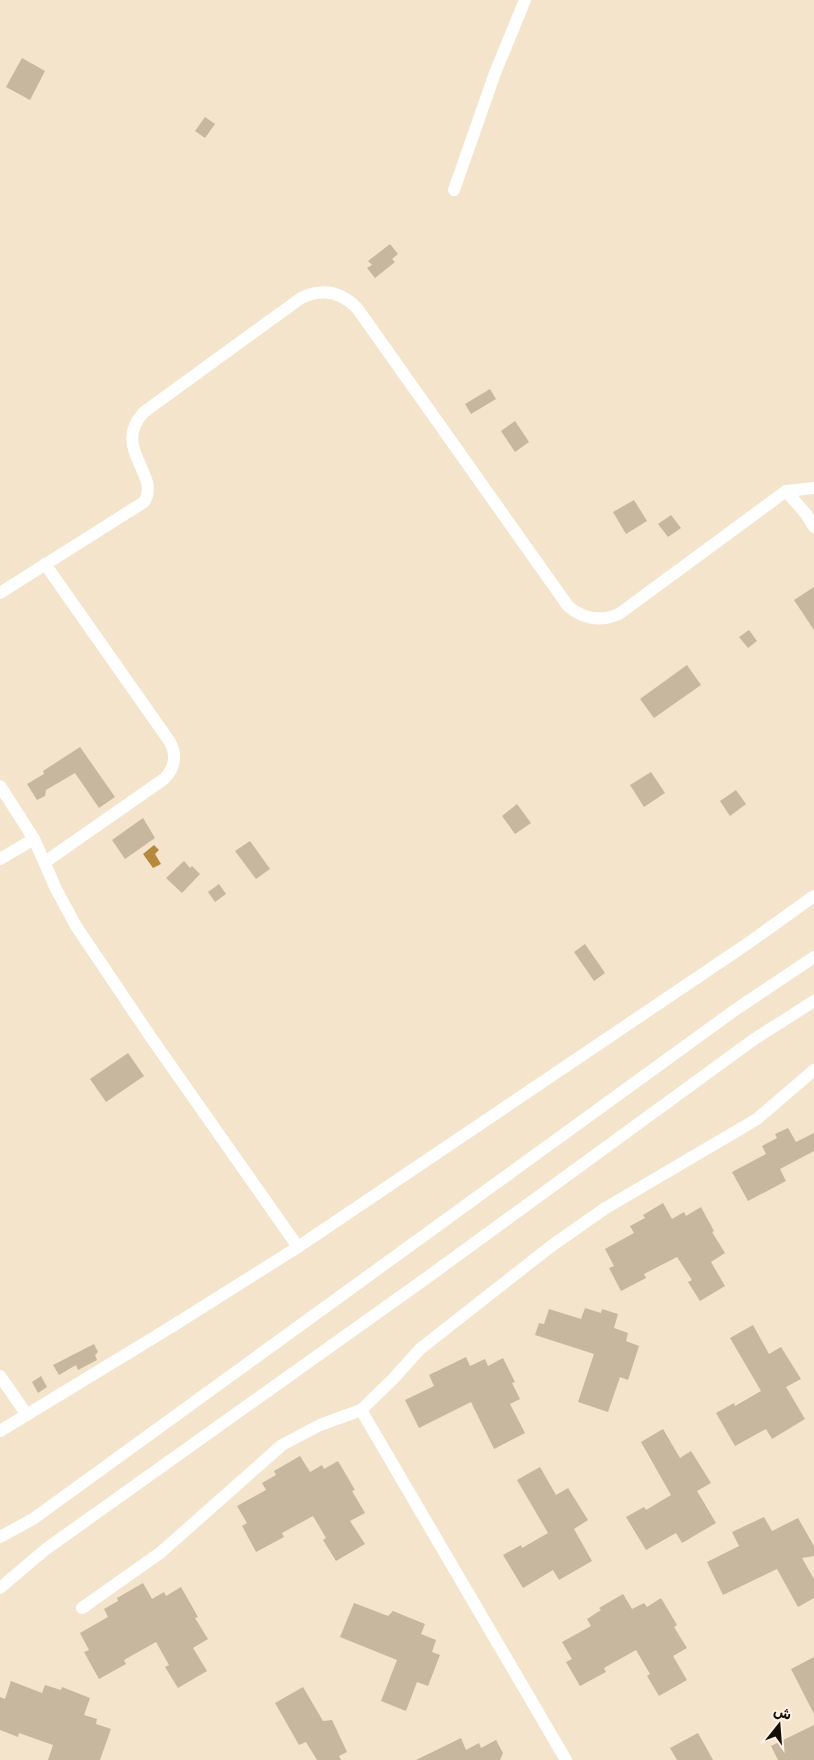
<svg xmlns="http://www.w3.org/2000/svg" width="814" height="1760" font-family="Rubik,Cairo,sans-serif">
	<rect width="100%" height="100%" fill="#f5e4cc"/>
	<polygon fill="#b6893f" points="154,845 159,850 155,854 161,864 153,868 143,854"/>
	<g fill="#c7b79f">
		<polygon points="22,58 45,71 30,100 6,87"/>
		<polygon points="205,117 215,124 205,138 195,131"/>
		<polygon points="390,244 398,254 392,259 395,262 375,278 367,268 372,265 368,261"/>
		<polygon points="490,389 496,399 471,414 465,404"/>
		<polygon points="515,421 529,442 515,452 501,431"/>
		<polygon points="634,500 647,521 626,534 613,512"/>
		<polygon points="671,515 681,528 668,537 658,524"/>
		<polygon points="814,587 814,630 794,600"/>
		<polygon points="749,630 757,641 748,648 739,637"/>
		<polygon points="687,665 701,685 654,718 640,699"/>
		<polygon points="80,747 115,797 99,808 75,773 46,790 45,796 37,800 27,784 44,774 43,771"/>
		<polygon points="651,772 665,793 644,807 630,785"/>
		<polygon points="736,790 746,804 730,816 720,801"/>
		<polygon points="517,804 531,823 515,834 502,816"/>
		<polygon points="143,818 155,838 125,859 112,840"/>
		<polygon points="250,841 270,869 256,879 235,851"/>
		<polygon points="184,861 190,868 192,866 200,874 182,893 166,878"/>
		<polygon points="219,884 226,894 215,902 208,892"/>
		<polygon points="585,944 605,973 594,981 574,952"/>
		<polygon points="128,1053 144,1076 106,1102 90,1079"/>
		<polygon points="788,1128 796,1142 814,1133 814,1151 780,1169 786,1181 748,1201 732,1172 766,1154 762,1146 777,1138 775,1134"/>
		<polygon points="663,1203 672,1219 684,1212 686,1216 701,1207 714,1231 712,1232 725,1253 711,1262 725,1286 700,1301 688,1282 692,1280 677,1257 644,1274 646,1278 621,1291 609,1268 614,1266 605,1249 634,1233 630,1226 645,1218 643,1215"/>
		<polygon points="585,1308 601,1313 602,1309 618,1314 614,1328 628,1333 626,1341 639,1346 628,1380 620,1377 608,1412 578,1402 594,1354 535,1335 539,1323 544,1324 549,1309 581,1319"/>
		<polygon points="753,1325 769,1354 781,1347 801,1379 786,1387 805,1419 772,1439 766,1429 735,1446 716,1413 734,1403 735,1406 761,1391 730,1338"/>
		<polygon points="94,1344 98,1352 95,1355 97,1360 78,1370 76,1365 59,1375 53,1365"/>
		<polygon points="466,1357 470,1366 485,1359 488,1366 503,1358 515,1382 512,1383 520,1399 510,1404 525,1433 494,1449 471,1402 419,1428 405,1400 434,1386 429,1375"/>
		<polygon points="41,1376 47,1387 38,1393 32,1382"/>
		<polygon points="663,1429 680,1458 691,1451 711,1483 697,1491 716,1523 682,1543 676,1533 646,1550 626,1517 644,1507 646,1510 671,1495 641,1442"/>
		<polygon points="300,1456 310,1472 322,1465 324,1469 338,1461 355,1490 352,1491 365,1513 350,1521 365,1544 336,1561 323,1540 326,1538 313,1516 282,1533 284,1537 256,1552 242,1526 247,1523 237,1506 266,1490 262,1483 276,1475 274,1471"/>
		<polygon points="540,1467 556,1495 568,1488 588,1520 574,1529 592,1561 559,1580 553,1570 523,1588 503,1555 521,1545 522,1548 548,1533 517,1480"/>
		<polygon points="764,1517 772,1531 798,1518 814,1546 814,1556 802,1558 814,1579 814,1598 798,1607 777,1569 723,1595 707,1562 739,1546 732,1532"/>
		<polygon points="143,1583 152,1599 164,1592 166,1596 181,1587 198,1617 195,1618 208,1639 193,1648 207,1671 178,1688 165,1667 169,1665 156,1642 124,1660 126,1664 99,1679 84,1652 89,1650 80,1633 108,1617 104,1609 118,1601 117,1598"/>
		<polygon points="623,1594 632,1609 644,1603 647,1607 661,1598 677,1625 674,1627 687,1648 673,1656 687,1680 659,1696 647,1676 650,1674 636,1650 604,1668 606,1672 580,1686 566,1662 572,1659 562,1642 591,1626 587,1619 601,1610 599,1608"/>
		<polygon points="354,1603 388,1616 393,1611 425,1624 421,1634 436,1640 432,1652 440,1655 428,1686 417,1682 406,1711 381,1701 397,1660 340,1637"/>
		<polygon points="814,1657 814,1714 791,1669"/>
		<polygon points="11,1681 42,1693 45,1685 61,1690 62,1687 90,1698 84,1715 97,1719 96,1724 111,1729 100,1760 48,1760 53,1745 19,1733 18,1737 0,1730 0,1697 5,1699"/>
		<polygon points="303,1687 323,1721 332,1720 347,1752 339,1756 341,1760 317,1760 306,1742 299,1745 275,1703"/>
		<polygon points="814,1725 814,1760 778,1760 771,1746"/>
		<polygon points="698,1733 713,1760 677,1760 670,1748"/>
		<polygon points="461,1738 466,1750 479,1743 481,1748 496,1740 503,1753 500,1760 416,1760"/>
	</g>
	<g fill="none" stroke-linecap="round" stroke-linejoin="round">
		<g stroke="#fff" stroke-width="12">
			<polyline points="454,190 495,73 525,0"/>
			<polyline points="786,491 806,514 814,527"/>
			<path d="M45,564L170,742C177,755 175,768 164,779L45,862"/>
			<path d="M0,593L144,502C162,475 110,448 144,412L301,298C322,288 341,292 357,308L568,606C583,619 600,622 619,614L786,491L814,488"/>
			<polyline points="0,786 34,839 56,889 76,926 150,1036 298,1247"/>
			<polyline points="0,859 34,839"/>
			<polyline points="0,1376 27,1415"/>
			<polyline points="0,1431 171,1327 298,1247 747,944 814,896"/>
			<polyline points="0,1537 33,1519 735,1010 814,957"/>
			<polyline points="0,1588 46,1549 432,1274 753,1040 814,1001"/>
			<polyline points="82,1608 160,1553 282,1445 320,1425 361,1410"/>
			<polyline points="566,1760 361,1410 393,1379 420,1349 550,1247 604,1209 757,1119 814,1070"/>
		</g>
	</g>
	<g transform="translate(779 1725) rotate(17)" stroke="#fdf2e4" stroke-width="4" paint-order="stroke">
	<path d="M0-4L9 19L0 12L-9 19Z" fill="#140e06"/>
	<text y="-8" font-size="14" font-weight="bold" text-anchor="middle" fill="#140e06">ش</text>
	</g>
</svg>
